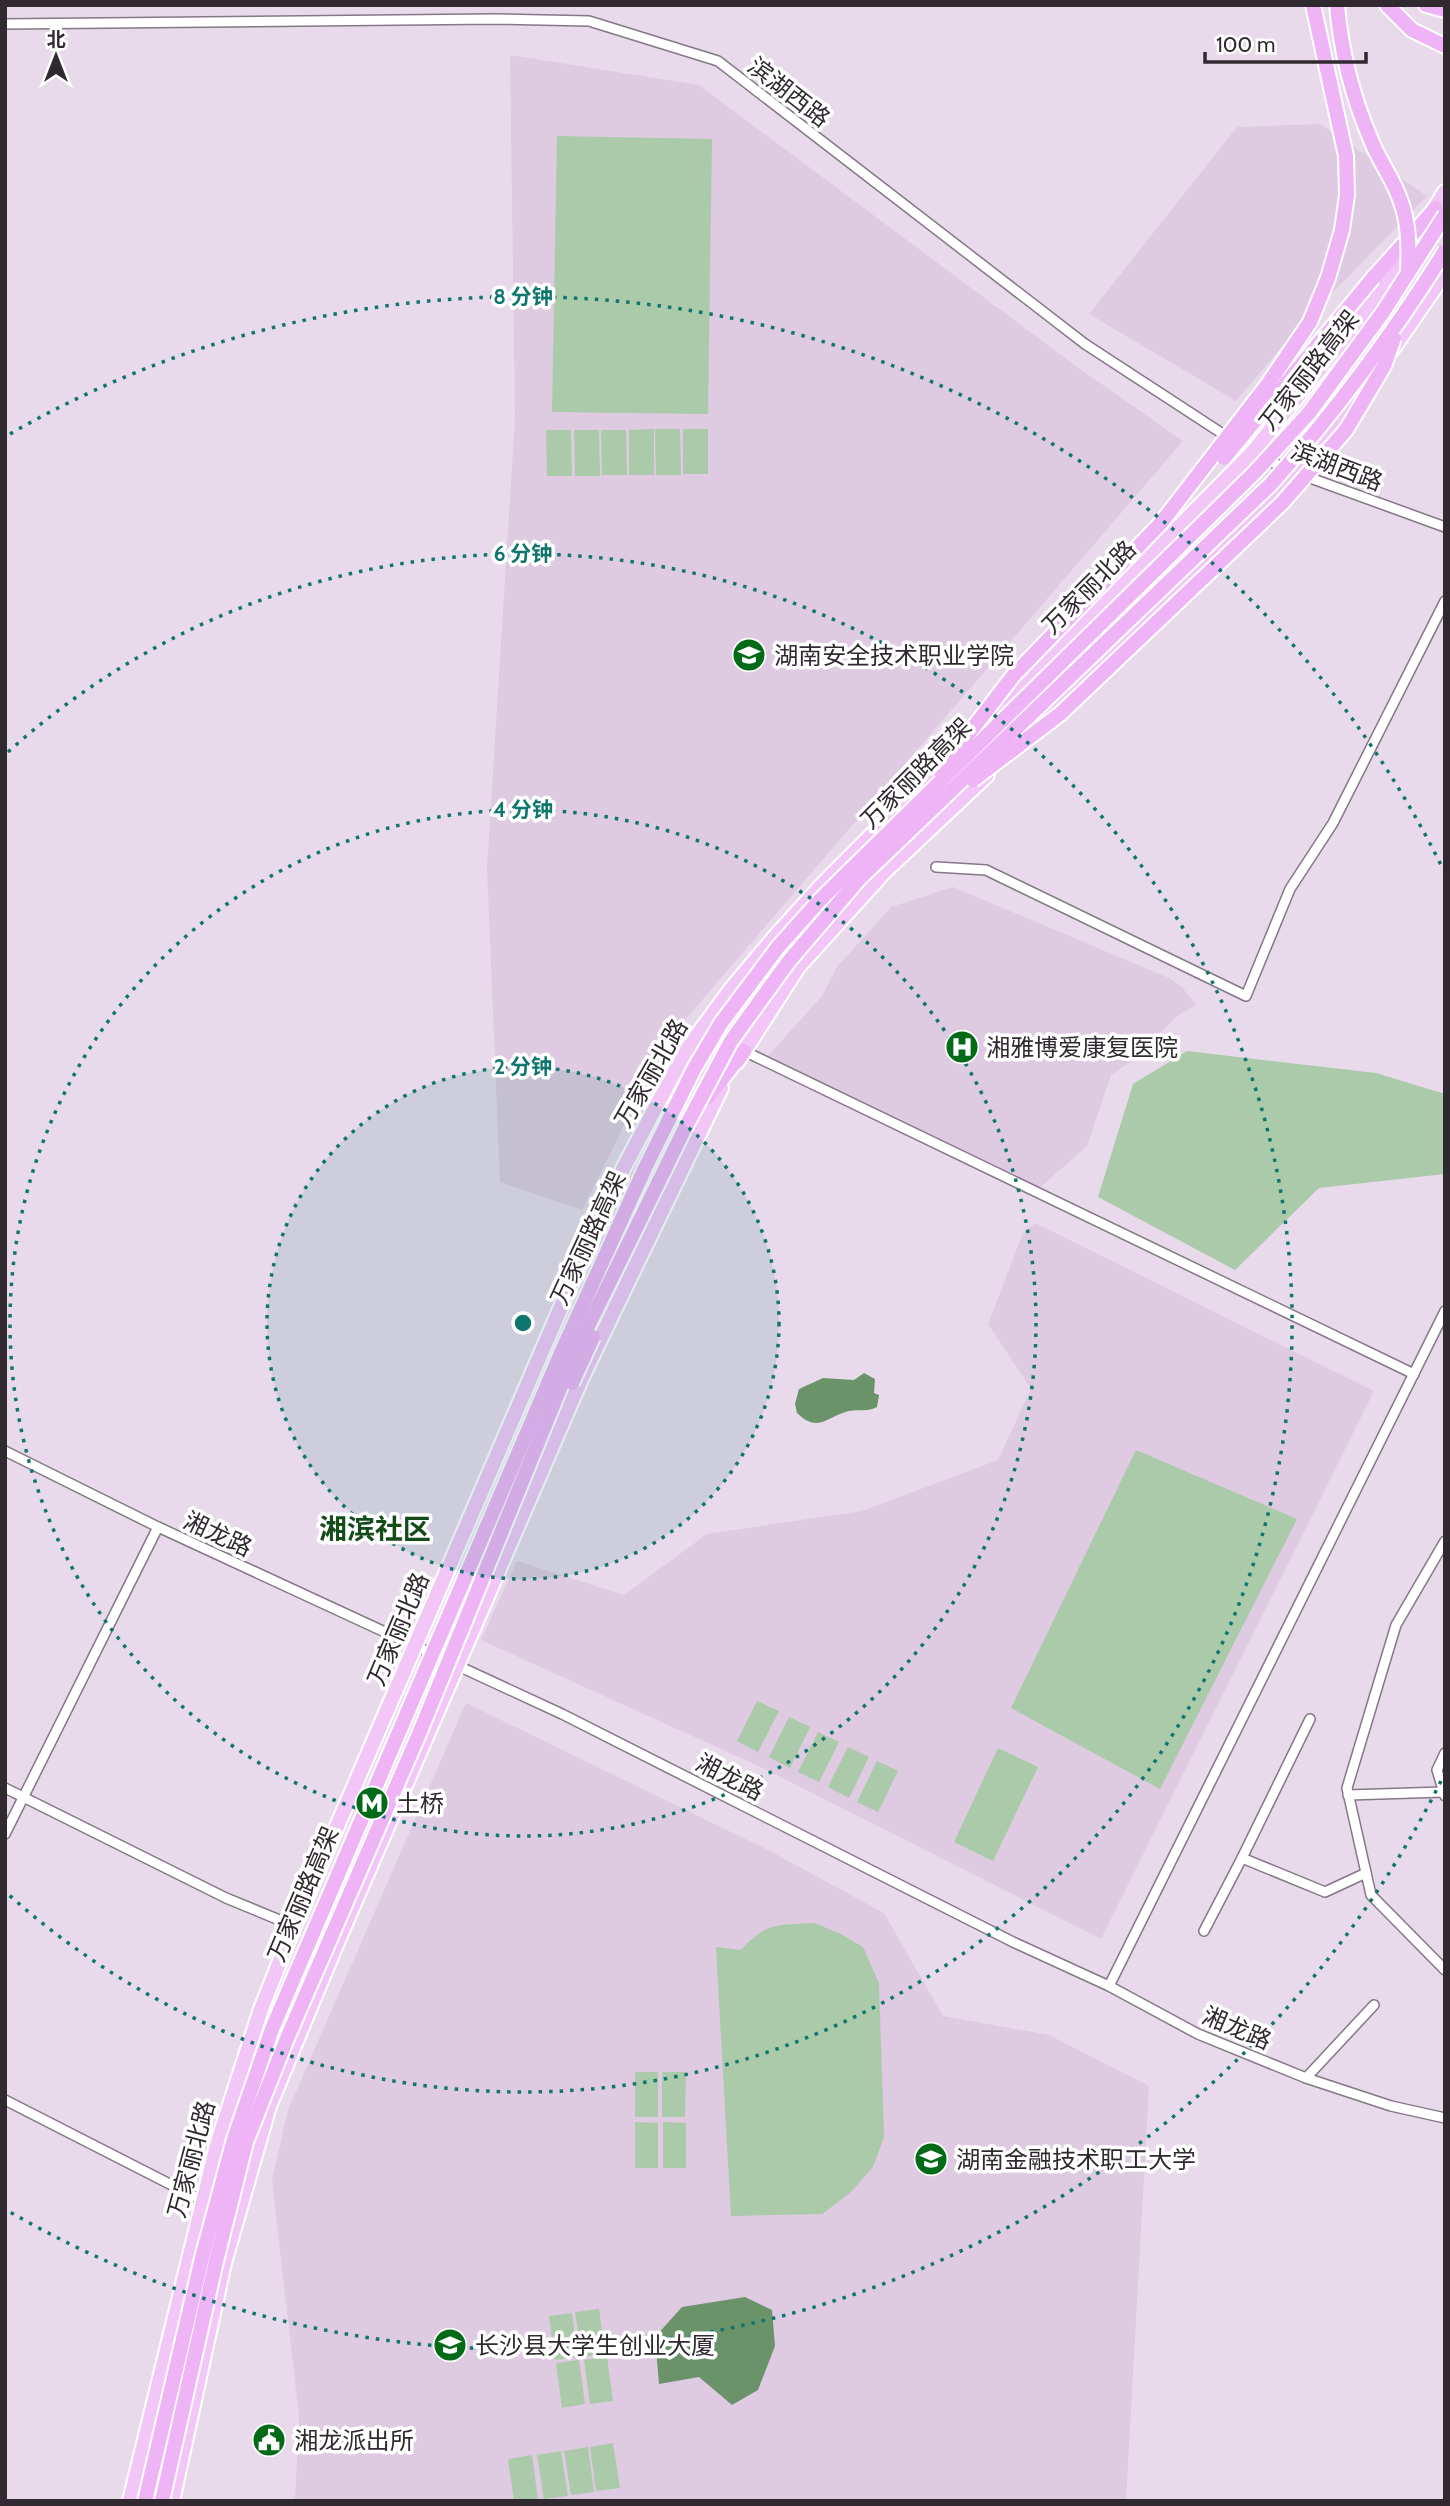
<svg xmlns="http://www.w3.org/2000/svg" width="1450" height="2506" font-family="Cabin,'Noto Sans SC',sans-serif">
	<rect width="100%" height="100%" fill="#e9daeb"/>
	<g fill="#decae1">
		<polygon points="510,55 699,85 1073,364 1183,441 665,1043 582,1210 500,1182 487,868 515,417"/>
		<polygon points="1320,124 1427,196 1296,330 1236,401 1089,314 1237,127"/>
		<polygon points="953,887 1169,978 1182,987 1196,1005 1180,1014 1129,1063 1111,1075 1087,1146 1036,1191 767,1057 822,996 837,967 891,907"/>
		<polygon points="1035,1223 1374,1391 1101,1939 765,1769 481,1640 517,1561 624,1595 707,1534 862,1511 998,1460 1031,1389 988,1324 1023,1233"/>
		<polygon points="466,1703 770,1851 884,1913 943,2016 1049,2035 1149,2086 1126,2501 295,2501 299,2417 272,2180 288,2110"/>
	</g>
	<g fill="#aacaaa">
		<polygon points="557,136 712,139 708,414 552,412"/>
		<polygon points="654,429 654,475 629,475 629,430"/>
		<polygon points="655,429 680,429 681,475 656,475"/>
		<rect x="683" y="429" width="25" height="45"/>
		<polygon points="546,430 571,430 572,476 547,476"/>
		<polygon points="574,430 599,430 600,476 575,476"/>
		<polygon points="601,430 626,430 627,475 602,475"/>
		<polygon points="1187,1051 1376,1073 1445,1094 1445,1174 1319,1188 1235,1270 1098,1197 1133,1084"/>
		<polygon points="1136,1450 1297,1519 1160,1789 1011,1708"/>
		<polygon points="757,1701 779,1711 758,1752 737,1741"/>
		<polygon points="789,1717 810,1727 790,1768 769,1757"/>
		<polygon points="818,1732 839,1742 819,1782 798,1772"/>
		<polygon points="848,1747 869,1757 849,1798 828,1787"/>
		<polygon points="998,1748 1038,1767 993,1861 954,1842"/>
		<polygon points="877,1761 898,1771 878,1812 857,1802"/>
		<path d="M814,1923L839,1933L863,1947L879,1983L884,2137L873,2167L850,2193L822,2214L731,2216L716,1947L741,1950C766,1922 779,1925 814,1923Z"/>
		<rect x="635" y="2072" width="23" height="45"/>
		<polygon points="662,2072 686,2072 685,2117 662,2117"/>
		<polygon points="635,2122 658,2123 658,2168 635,2168"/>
		<polygon points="663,2122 686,2123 686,2168 663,2168"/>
		<polygon points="599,2309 605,2354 582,2357 575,2312"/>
		<polygon points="572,2313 578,2357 555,2360 549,2316"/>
		<polygon points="607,2357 613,2401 590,2404 584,2360"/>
		<polygon points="579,2360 585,2404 562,2408 556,2363"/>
		<polygon points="613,2443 620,2488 596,2491 590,2447"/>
		<polygon points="588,2447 594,2492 571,2495 564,2451"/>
		<polygon points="561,2451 568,2496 544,2499 537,2455"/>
		<polygon points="532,2455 538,2500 514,2501 508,2459"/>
	</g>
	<g fill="#6a936a">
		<path d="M864,1373L875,1379L874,1393L879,1395L877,1407C868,1412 859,1409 849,1411C827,1416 819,1434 797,1413L795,1404L799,1389L823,1378L854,1380Z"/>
		<polygon points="745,2297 772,2310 775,2346 758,2390 732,2405 699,2377 659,2384 655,2337 682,2307"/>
	</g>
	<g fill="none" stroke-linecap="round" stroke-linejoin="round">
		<defs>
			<g id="minor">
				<polyline points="5,24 494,19 589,21 718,61 1085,344 1252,453 1289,470"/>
				<polyline points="1302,475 1445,527"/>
				<polyline points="936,867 986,870 1246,996 1290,889 1333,823 1445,601"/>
				<polyline points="744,1051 1414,1374"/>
				<polyline points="5,1451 158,1527 562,1714 1013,1942 1109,1986 1198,2034 1306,2078 1391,2106 1445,2118"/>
				<polyline points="1445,1541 1396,1625 1347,1788 1371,1895 1445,1970"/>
				<polyline points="1445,1753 1437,1770 1445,1796"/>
				<polyline points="5,1788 226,1898 294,1926"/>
				<polyline points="1348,1795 1443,1792"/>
				<polyline points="5,1834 158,1527"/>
				<polyline points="1242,1858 1325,1892 1366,1873"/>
				<polyline points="1204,1931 1242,1858 1310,1719"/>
				<polyline points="1109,1986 1445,1311"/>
				<polyline points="1306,2078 1374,2005"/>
				<polyline points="5,2100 203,2201"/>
			</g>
			<g id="primary">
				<polyline points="1429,218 1445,192"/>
				<polyline points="1391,351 1445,273"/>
				<polyline points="1036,726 1158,607 1299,474 1367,384"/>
				<polyline points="977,731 1252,453 1375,300 1410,246"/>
				<polyline points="737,1062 798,967 884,872 987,775"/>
				<polyline points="130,2501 217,2145 261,2009 294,1926 564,1300 624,1167 685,1052 732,988 775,937 822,885 947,760"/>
				<polyline points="172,2501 224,2263 269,2106 338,1940 582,1377 721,1088"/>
			</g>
			<g id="trunk">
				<polyline points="1387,5 1412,30 1445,46"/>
				<polyline points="1426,5 1445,10"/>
				<polyline points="1373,278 1436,208"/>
				<polyline points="708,1097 744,1051"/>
			</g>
		</defs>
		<use href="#minor" stroke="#847786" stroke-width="12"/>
		<use href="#primary" stroke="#fff" stroke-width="18"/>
		<use href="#trunk" stroke="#fff" stroke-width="18"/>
		<use href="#minor" stroke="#fff" stroke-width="9"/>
		<use href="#primary" stroke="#f2c7f8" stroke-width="14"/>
		<use href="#trunk" stroke="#eeb4f6" stroke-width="14"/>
		<defs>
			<g id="trunk-bridge">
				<path d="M1337,5C1341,52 1352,96 1371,140C1379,161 1394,180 1401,202C1409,224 1409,248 1408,271"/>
				<polyline points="1224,458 1373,278"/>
				<polyline points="940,771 1013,676 1161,523 1268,384 1310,322 1328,278 1342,230 1347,195 1346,156 1313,5"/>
				<polyline points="973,780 1060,714 1282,503 1346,430 1384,366 1394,338"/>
				<polyline points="572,1383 593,1337"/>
				<polyline points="145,2501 202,2258 234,2139 272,2029 561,1353 645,1168 694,1069 721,1023 778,947 820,900 1254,473 1309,413 1383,312 1445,215"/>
				<path d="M162,2501L216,2261L246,2142L288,2036L419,1734L572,1359L685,1128L731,1041L789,961L860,878L1271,484C1336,411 1393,334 1445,251"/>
			</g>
		</defs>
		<use href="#trunk-bridge" stroke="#fff" stroke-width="18" stroke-linecap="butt"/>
		<use href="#trunk-bridge" stroke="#eeb4f6" stroke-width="14"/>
	</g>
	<circle cx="523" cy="1323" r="256" fill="#0f766e" fill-opacity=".12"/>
	<g fill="none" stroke="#0f766e" stroke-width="3.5" stroke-dasharray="3.5 7">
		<circle cx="523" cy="1323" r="256"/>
		<circle cx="523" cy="1323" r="513"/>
		<path d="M8 752A769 769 0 1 1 8 1894"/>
		<path d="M1441 1781A1026 1026 0 0 1 10 2212M10 434A1026 1026 0 0 1 1441 865"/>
	</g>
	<defs>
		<symbol id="university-disc" viewBox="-11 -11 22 22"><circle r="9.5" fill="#036b18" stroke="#fff"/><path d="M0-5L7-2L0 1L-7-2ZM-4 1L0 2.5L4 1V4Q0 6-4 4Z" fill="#fff"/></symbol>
		<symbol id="hospital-disc" viewBox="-11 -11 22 22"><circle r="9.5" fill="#036b18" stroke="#fff"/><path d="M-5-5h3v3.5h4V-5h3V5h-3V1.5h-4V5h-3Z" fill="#fff"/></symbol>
		<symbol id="metro-disc" viewBox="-11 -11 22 22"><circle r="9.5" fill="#036b18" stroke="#fff"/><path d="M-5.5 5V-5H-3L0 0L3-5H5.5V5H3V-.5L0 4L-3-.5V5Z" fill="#fff"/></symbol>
		<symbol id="school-disc" viewBox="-11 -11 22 22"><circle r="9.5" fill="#036b18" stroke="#fff"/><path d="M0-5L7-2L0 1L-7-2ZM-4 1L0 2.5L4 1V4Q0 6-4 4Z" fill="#fff"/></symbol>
		<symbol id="civic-disc" viewBox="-11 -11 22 22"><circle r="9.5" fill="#036b18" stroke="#fff"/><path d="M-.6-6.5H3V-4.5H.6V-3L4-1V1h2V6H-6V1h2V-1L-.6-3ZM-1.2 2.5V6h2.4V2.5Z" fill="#fff"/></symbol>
	</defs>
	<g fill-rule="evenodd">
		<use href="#university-disc" x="730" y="636" width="38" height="38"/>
		<use href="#hospital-disc" x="943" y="1028" width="38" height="38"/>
		<use href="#metro-disc" x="353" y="1784" width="38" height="38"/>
		<use href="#school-disc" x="912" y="2140" width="38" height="38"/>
		<use href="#school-disc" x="431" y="2326" width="38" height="38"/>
		<use href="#civic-disc" x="250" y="2421" width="38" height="38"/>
	</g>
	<g text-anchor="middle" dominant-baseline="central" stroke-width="7" stroke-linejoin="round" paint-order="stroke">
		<g font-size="24" fill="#302a30" stroke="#fff">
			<text transform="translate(789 92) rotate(38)">滨湖西路</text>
			<text transform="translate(1309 370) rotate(-52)">万家丽路高架</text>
			<text transform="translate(1337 466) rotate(21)">滨湖西路</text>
			<text transform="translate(1089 587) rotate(-45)">万家丽北路</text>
			<text transform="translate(916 773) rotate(-45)">万家丽路高架</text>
			<text transform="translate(651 1073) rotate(-60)">万家丽北路</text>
			<text transform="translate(588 1238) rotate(-65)">万家丽路高架</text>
			<text transform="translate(218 1534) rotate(25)">湘龙路</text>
			<text transform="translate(398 1629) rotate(-67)">万家丽北路</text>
			<text transform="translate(730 1777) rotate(27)">湘龙路</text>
			<text transform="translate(303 1894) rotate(-67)">万家丽路高架</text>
			<text transform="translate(1237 2028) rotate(23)">湘龙路</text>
			<text transform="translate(191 2159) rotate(-75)">万家丽北路</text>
		</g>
		<g font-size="24" fill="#302a30" stroke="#fff" text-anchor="start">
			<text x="774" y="655">湖南安全技术职业学院</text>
			<text x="986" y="1047">湘雅博爱康复医院</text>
			<text x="396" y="1803">土桥</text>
			<text x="956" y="2159">湖南金融技术职工大学</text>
			<text x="475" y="2345">长沙县大学生创业大厦</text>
			<text x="294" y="2440">湘龙派出所</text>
		</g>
		<g font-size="28" font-weight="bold" fill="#134c19" stroke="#fff">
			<text x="375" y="1529">湘滨社区</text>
		</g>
	</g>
	<circle cx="523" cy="1323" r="10" fill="#0f766e" stroke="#fff" stroke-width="3.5"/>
	<g font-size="21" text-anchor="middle" font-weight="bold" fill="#0f766e" stroke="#fff" stroke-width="7" stroke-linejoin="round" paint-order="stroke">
		<text x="523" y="304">8 分钟</text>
		<text x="523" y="561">6 分钟</text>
		<text x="523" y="817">4 分钟</text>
		<text x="523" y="1074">2 分钟</text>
	</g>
	<rect width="1450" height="2506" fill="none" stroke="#302a30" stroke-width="14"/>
	<g transform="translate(56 56)" stroke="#ffffff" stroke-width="5" paint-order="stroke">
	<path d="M0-5L12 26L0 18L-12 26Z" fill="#302a30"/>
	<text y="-10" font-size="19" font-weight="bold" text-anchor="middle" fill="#302a30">北</text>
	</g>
	<path d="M1205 52v10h161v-10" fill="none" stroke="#302a30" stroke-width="3.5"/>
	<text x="1216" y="52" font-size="21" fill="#302a30" stroke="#ffffff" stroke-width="5" paint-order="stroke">100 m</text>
</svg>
